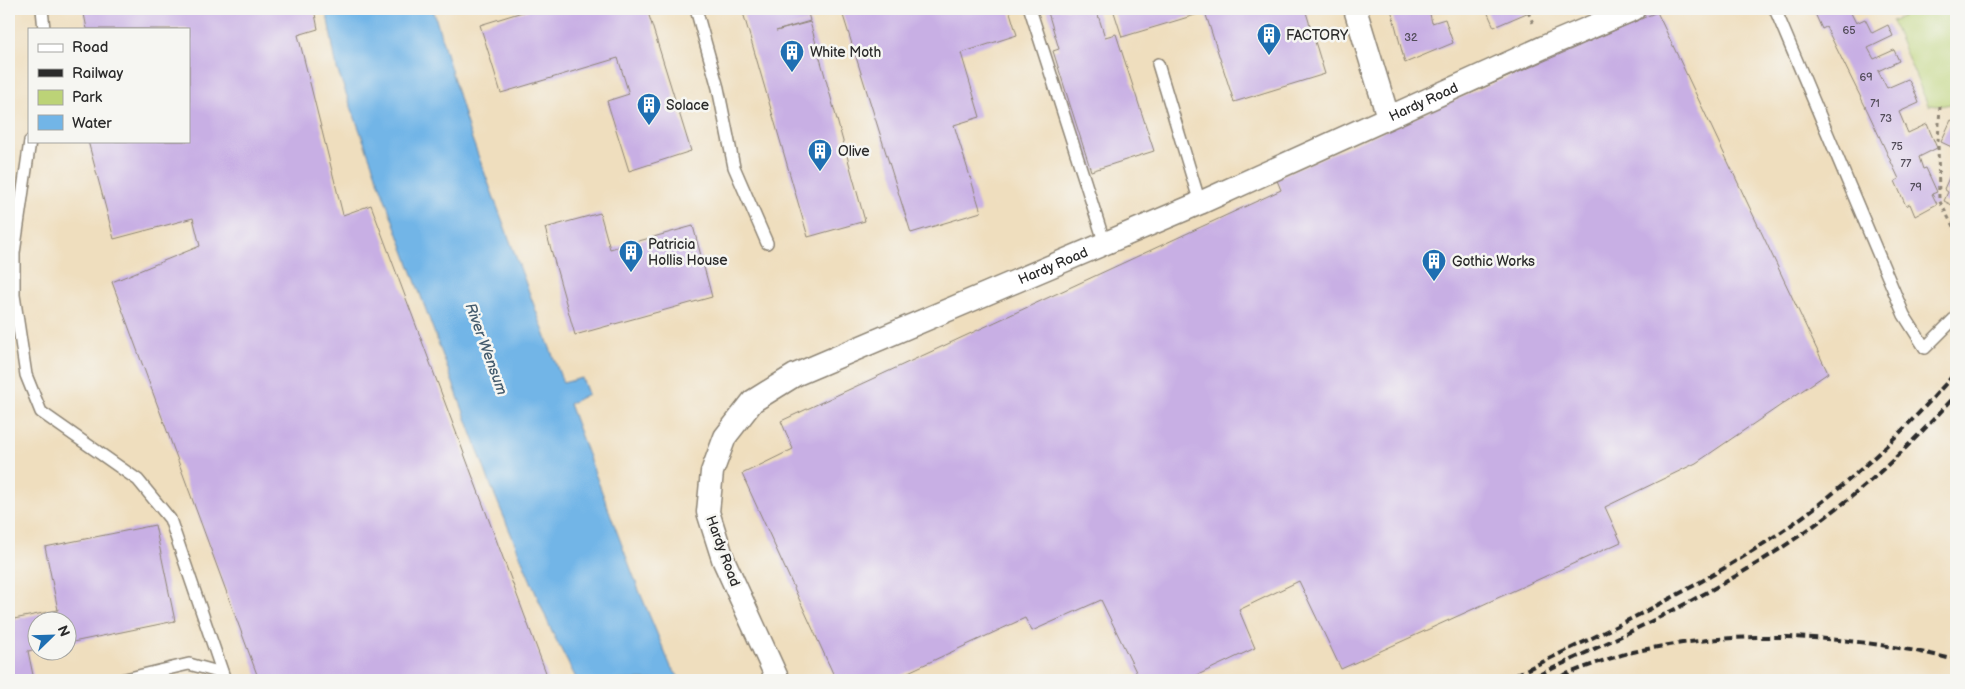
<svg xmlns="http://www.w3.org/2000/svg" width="1965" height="689" font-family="'Balsamiq Sans',sans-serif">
	<rect width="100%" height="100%" fill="#f6f6f2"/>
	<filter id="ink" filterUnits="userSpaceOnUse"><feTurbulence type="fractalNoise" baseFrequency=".02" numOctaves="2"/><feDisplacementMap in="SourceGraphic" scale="10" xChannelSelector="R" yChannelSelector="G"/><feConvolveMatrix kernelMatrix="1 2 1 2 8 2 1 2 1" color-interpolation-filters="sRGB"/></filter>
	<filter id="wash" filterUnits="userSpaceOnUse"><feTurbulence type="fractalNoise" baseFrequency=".0096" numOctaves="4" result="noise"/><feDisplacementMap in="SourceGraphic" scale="20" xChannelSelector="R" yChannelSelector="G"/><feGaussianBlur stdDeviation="1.12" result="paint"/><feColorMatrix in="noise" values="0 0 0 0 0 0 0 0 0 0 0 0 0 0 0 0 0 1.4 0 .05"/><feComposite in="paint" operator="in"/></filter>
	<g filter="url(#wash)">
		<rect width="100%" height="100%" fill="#efdebe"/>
		<polygon fill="#bcd377" stroke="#747f51" points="1921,9 1956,9 1956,93 1951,104 1940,106 1928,105 1892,21"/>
		<polygon fill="#72b5e7" stroke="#4e7089" points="326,9 433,9 469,131 563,383 582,378 588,394 569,404 638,588 671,667 681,680 577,680 552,632 491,486 337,69"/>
		<g id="blocks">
			<g fill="#c8afe4">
				<polygon points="83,9 314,9 318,29 298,35 343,215 371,205 548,678 543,680 259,680 112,282 200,246 193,218 114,239 88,141 189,141 189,29 87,29"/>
				<polygon points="532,9 647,9 691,151 629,171 607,101 629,94 618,58 501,93 480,25"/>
				<polygon points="742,9 807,9 810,21 776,31 810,22 865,221 808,237"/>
				<polygon points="841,9 1009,9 1017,35 961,53 980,117 954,125 981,212 911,233"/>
				<polygon points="1047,9 1096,9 1105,37 1116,34 1154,151 1091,171 1053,51 1059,49"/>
				<polygon points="1113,9 1305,9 1325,74 1234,102 1205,12 1122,37"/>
				<polygon points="1391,9 1445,9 1430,14 1432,23 1445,19 1453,43 1405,63"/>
				<polygon points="1486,9 1536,9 1494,27"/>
				<polygon points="1813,9 1849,9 1856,23 1865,19 1872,33 1888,25 1893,36 1868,48 1874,59 1894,50 1899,61 1878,71 1887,88 1908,79 1914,90 1919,103 1899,112 1908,133 1927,124 1937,148 1919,157 1923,169 1926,168 1937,192 1932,194 1937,204 1915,216 1910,204 1906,206 1895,181 1899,179 1868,112 1826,27 1822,29"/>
				<polygon points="1657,12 1828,373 1696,463 1605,507 1621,542 1341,669 1299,581 1239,610 1255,648 1187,680 1140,680 1101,600 1032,631 1025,618 891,680 836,680 742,474 793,449 781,421 1281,190 1276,178"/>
				<polygon points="1951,120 1956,122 1956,149 1941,142"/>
				<polygon points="1956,162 1956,207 1944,201 1948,192 1944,189"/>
				<polygon points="600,213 610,249 693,226 712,297 575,335 545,228"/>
				<polygon points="155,525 175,621 68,643 68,622 38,622 38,649 28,651 34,680 9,680 9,620 58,610 45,547"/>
			</g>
		</g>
	</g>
	<g filter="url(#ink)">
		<use href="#blocks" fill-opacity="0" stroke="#8d8474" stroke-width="1"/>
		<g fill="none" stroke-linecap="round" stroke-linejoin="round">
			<defs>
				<g id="lane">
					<polyline points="42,9 44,29"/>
					<polyline points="696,9 718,88 734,167 767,243"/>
					<polyline points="1030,9 1105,244"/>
					<polyline points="1775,9 1904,315 1925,348 1956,317"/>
					<polyline points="1158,64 1200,203"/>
					<polyline points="30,141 14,253 14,295 26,375 41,412 138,480 170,519 225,680"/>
					<polyline points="121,680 189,664 222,673"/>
				</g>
				<g id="street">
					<polyline points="1355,9 1388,117"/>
					<path id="s1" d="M778,680L723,559L708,512L712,472L725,437L753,401L795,375L1200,203L1544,47L1634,9"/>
				</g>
			</defs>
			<use href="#lane" stroke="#8d8474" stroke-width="14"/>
			<use href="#street" stroke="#8d8474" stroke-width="25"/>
			<g stroke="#8d8474" stroke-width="3" stroke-dasharray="4 4" stroke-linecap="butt">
				<polyline points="1528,12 1533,23"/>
				<polyline points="1940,106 1938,141 1939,200 1956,232"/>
			</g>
			<use href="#lane" stroke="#fff" stroke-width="11"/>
			<use href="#street" stroke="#fff" stroke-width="22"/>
			<g stroke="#2b2b2b" stroke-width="4" stroke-dasharray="8 4" stroke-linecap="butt">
				<path d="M1505,680C1598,635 1693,592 1778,534C1845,489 1903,433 1956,372"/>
				<path d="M1528,680C1632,631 1740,583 1832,512C1877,478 1918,437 1956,395"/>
				<path d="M1551,680C1577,670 1605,659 1633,652C1739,628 1852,634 1956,660"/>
			</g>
		</g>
	</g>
	<defs>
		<symbol id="building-pin" viewBox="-11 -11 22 30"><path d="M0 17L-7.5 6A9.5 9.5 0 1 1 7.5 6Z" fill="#1f6fb2" stroke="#f6f6f2"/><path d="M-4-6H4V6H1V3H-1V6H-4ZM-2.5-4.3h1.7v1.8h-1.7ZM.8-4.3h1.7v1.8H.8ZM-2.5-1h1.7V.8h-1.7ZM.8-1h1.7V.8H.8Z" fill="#fff"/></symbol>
	</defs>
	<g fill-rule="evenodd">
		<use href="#building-pin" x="1255" y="21" width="28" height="38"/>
		<use href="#building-pin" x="778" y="38" width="28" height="38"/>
		<use href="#building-pin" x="635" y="91" width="28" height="38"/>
		<use href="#building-pin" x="806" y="137" width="28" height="38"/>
		<use href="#building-pin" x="617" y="238" width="28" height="38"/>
		<use href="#building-pin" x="1420" y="247" width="28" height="38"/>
	</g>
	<g text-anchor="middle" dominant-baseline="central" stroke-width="5" stroke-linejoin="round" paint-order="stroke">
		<g font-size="11" fill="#524c59">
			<text x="1849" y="30">65</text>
			<text x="1411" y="37">32</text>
			<text x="1866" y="77">69</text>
			<text x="1875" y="103">71</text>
			<text x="1886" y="118">73</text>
			<text x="1897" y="146">75</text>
			<text x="1906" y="163">77</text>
			<text x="1916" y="187">79</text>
		</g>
		<g font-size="14" fill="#2b2b2b" stroke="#f6f6f2" text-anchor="start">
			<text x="1286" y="35">FACTORY</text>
			<text x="810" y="52">White Moth</text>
			<text x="666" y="105">Solace</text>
			<text x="838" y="151">Olive</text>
			<text x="648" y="244">Patricia<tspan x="648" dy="16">Hollis House</tspan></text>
			<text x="1452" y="261">Gothic Works</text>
		</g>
		<g font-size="14" fill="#2b2b2b" stroke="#f6f6f2">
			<text stroke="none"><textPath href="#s1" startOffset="1040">Hardy Road</textPath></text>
			<text stroke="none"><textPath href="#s1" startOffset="635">Hardy Road</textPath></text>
			<text transform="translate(723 551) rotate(70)">Hardy Road</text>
		</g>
		<g font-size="15" font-style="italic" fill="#445b6d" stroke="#f6f6f2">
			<text transform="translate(486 349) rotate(70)">River Wensum</text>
		</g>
	</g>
	<rect width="1965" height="689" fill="none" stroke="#f6f6f2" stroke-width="30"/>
	<rect x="28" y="28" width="162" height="115" fill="#f6f6f2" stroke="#a5a5a2"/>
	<rect x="38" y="44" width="25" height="8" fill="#ffffff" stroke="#a5a5a2"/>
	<text x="72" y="52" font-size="15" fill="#2b2b2b">Road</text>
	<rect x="38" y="69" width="25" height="8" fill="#2b2b2b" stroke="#a5a5a2"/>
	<text x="72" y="78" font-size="15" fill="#2b2b2b">Railway</text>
	<rect x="38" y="90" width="25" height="15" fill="#bcd377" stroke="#a5a5a2"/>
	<text x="72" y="102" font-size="15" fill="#2b2b2b">Park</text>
	<rect x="38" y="115" width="25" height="15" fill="#72b5e7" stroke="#a5a5a2"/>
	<text x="72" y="128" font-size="15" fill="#2b2b2b">Water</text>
	<g transform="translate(52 636) rotate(67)"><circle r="24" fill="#f6f6f2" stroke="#a5a5a2"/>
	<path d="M0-4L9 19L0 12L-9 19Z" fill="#1f6fb2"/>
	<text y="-8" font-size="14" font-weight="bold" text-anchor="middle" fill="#2b2b2b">N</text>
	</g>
</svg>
